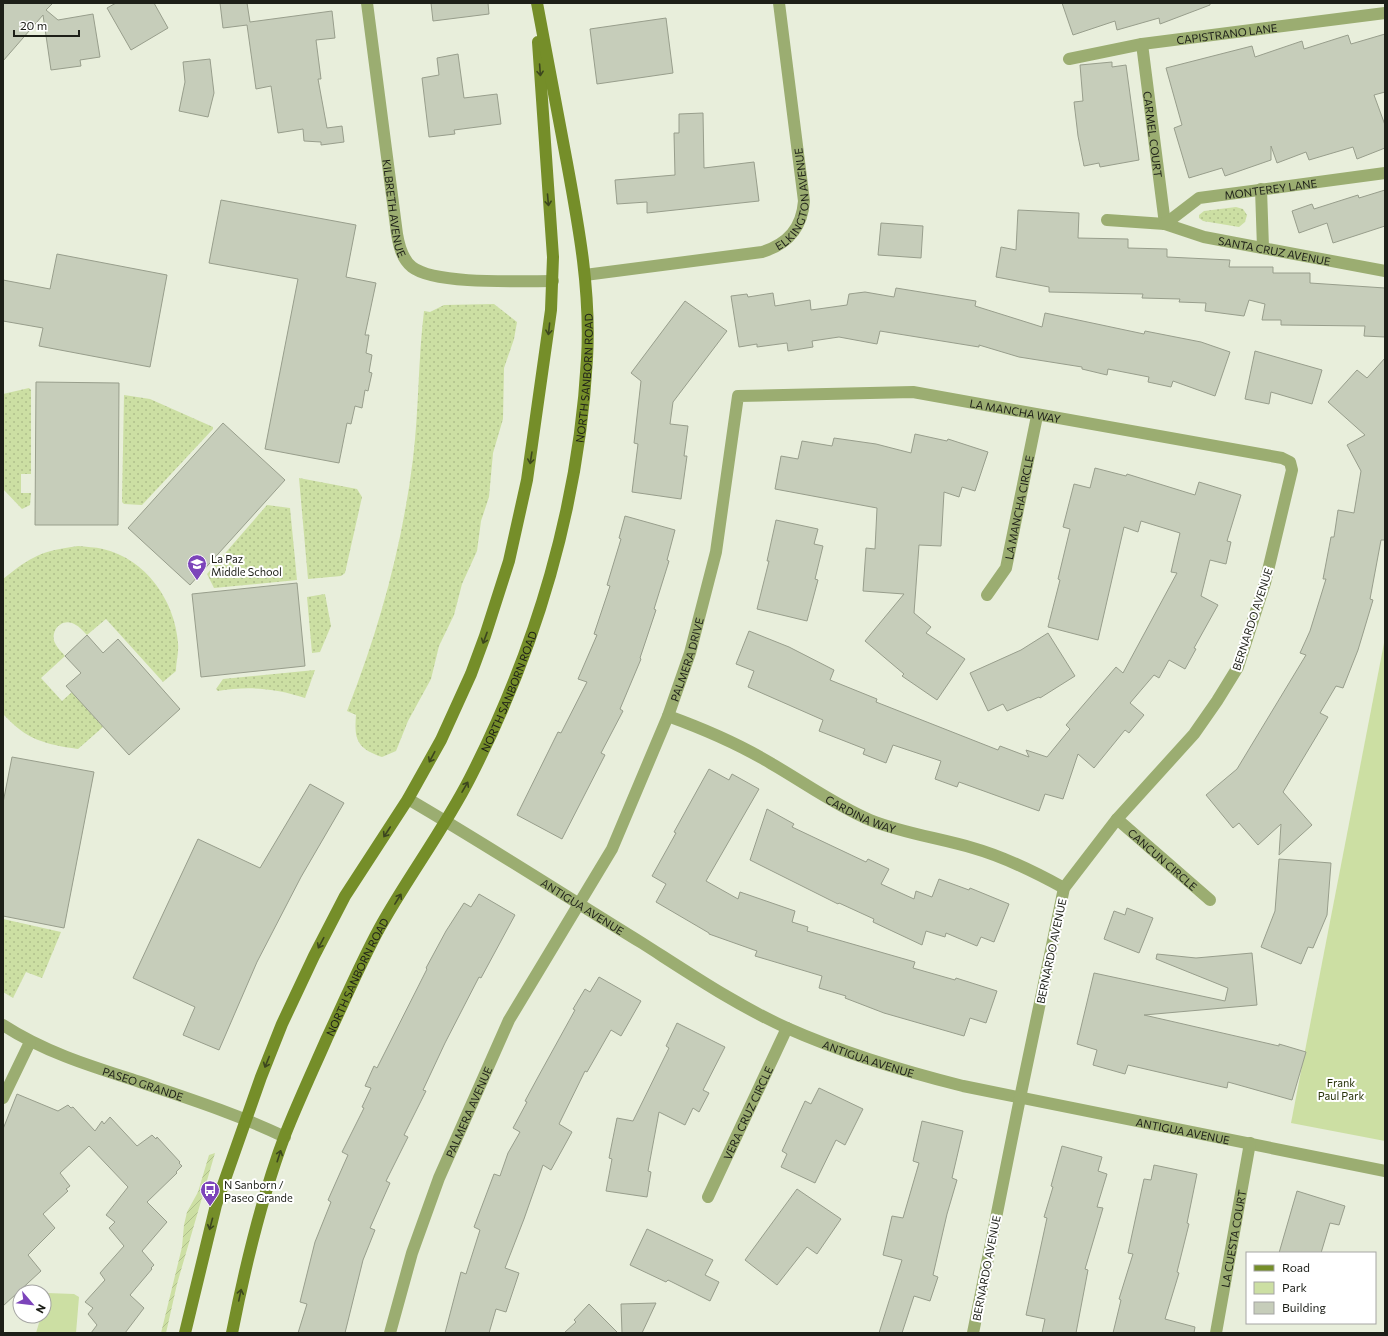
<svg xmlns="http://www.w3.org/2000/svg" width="1388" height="1336" font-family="Commissioner,sans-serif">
	<defs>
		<pattern id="grass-dots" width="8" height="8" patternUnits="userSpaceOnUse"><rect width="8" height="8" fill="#ccdfa3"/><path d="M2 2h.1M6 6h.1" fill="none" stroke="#afbf8c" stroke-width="1.8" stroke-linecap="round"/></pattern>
		<pattern id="garden-furrows" width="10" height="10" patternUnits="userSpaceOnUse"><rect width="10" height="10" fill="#ccdfa3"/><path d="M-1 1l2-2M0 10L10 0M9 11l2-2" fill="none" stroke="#afbf8c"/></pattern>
	</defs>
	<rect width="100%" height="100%" fill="#e8eedb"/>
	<g fill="url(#grass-dots)">
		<polygon points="1236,207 1243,209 1247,215 1245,222 1239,227 1203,221 1199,218 1199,215 1204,211"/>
		<path d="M494,304L517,322L514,339L504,368L503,419L493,453L489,497L481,521L477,551L462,584L454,615L439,646L431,679L408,721L396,751L382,757C357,748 354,740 356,715L347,711C379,630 402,547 413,459C419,410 418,360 424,311L430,312L444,305Z"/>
		<polygon points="29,388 31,390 31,474 21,474 21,493 31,493 30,505 22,509 3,489 3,394"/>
		<polygon points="124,395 150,399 213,427 213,429 142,505 124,504 122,502"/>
		<polygon points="299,478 357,489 362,497 345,573 341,576 308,579"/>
		<polygon points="267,505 290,508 297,580 214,588 207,574"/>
		<path d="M78,546C86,547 95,547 103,549C146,559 175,601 178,643C179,652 176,662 176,671L163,682L106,619L87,635C83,631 78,625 72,623C60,619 50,632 55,643C57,648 62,652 65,656L41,678L62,701L72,692L103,727L78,749C44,744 27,740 3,714V579C32,556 41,551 78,546Z"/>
		<polygon points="325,594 331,626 320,652 312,653 307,597"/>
		<path d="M315,670L305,698C275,688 248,686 218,691L216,689L223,679Z"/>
		<polygon points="3,919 61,932 42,978 26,972 13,998 3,992"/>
	</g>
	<g fill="#ccdfa3">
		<polygon points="1385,638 1385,1141 1291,1123"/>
		<polygon points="47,1293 74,1294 79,1297 76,1333 36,1333 41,1316 44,1316 44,1304"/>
	</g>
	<polygon fill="url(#garden-furrows)" points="215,1153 177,1284 166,1333 161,1333 182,1247 184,1225 187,1212 198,1192 209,1155"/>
	<g fill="#c6cdba" stroke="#989e8c">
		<polygon points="3,3 53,3 46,10 58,20 93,14 100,57 80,60 81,66 51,70 43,15 3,61"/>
		<polygon points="116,3 154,3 168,28 131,50 107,8"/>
		<polygon points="220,3 247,3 250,22 332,11 335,38 316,40 321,79 318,79 327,128 342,126 344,142 321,145 321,142 304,141 303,129 278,133 271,86 256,89 247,25 223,28"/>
		<polygon points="431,3 488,3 489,14 433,21"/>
		<polygon points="1062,3 1210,3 1210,5 1160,24 1159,18 1117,30 1115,21 1073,35"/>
		<polygon points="666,18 673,73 597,84 590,29"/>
		<polygon points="1385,34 1385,92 1374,95 1385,125 1385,148 1357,159 1353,147 1309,160 1306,152 1277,163 1271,146 1271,160 1225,176 1222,168 1189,178 1174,128 1182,125 1166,68 1252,46 1255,57 1302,41 1304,49 1348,35 1351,44"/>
		<polygon points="458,54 464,98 497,94 501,124 454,130 455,134 429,137 422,78 439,75 437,58"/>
		<polygon points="210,59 214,93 208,117 179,111 185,82 183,62"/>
		<polygon points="1112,62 1112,67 1126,65 1139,160 1100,167 1099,163 1084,166 1078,136 1074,102 1083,101 1080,65"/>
		<polygon points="703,113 704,168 754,162 759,201 647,213 647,202 617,204 615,180 675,175 674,133 679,133 679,114"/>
		<polygon points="1385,190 1385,226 1333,243 1327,223 1299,233 1292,211 1312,204 1314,209 1358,195 1359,198"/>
		<polygon points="221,200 356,225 346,277 376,283 365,335 369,335 366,353 372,355 369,372 372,373 368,391 365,390 362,408 355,406 351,424 347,423 339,463 265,449 298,279 209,263"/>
		<polygon points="1018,210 1079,213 1078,238 1128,239 1128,248 1167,249 1167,257 1230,260 1229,267 1273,267 1273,273 1310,273 1310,283 1385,288 1385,337 1364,336 1365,326 1281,325 1281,320 1262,320 1265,304 1249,300 1244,316 1205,311 1206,303 1179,302 1180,299 1142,298 1143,294 1049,292 1049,287 996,277 1001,247 1016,250"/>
		<polygon points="881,223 923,226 921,258 878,255"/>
		<polygon points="57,254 167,275 150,367 39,346 43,328 3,321 3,280 50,289"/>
		<polygon points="896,288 976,301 975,306 1042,327 1045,313 1144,334 1145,331 1201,342 1230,352 1215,396 1173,381 1171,387 1148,382 1149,377 1108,369 1107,375 1082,369 1082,367 1019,357 979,345 979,347 880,331 877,344 839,337 812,341 813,347 788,351 787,343 757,347 757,344 739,347 731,296 747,294 748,297 773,293 775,306 810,300 811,310 847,305 849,294 865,292 894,297"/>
		<polygon points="685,301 727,331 673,402 670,424 688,426 684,456 687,456 681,499 632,492 638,444 634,443 641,381 631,373"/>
		<polygon points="1255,351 1322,370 1312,404 1271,392 1269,404 1245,399"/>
		<polygon points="1385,358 1385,540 1381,540 1370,599 1373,600 1358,650 1343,688 1336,686 1320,713 1328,717 1283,792 1312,825 1279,855 1281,824 1258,845 1239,823 1233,828 1206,795 1237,769 1306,655 1300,653 1310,631 1326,579 1323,579 1331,537 1334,537 1338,510 1354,513 1361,471 1347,445 1365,435 1328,402 1357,370 1367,378"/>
		<polygon points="36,382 119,383 118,525 35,525"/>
		<polygon points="223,423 285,480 190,585 128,528"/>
		<polygon points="915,434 947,441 948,439 988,452 975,491 962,487 959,497 944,492 941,546 919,545 914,613 931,627 926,633 965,659 937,700 902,676 904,674 865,641 904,594 863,591 866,548 875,549 877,508 775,489 781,456 798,459 802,441 832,446 834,438 876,444 911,453"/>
		<polygon points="1095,468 1126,476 1127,474 1195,495 1199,482 1241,495 1227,541 1231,542 1226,564 1210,560 1201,596 1218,605 1194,648 1196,649 1185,669 1169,660 1159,678 1154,675 1130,703 1144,715 1129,733 1125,730 1094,768 1078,754 1063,799 1045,794 1039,811 959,782 957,787 935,779 941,761 893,745 886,763 863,754 865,749 819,731 823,720 748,687 754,671 736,664 749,631 789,647 834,670 830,680 877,699 876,702 998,750 1000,746 1029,757 1026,750 1047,757 1070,729 1066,725 1116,667 1123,673 1177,573 1171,572 1180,533 1141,521 1138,532 1124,527 1098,640 1048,627 1060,580 1058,579 1070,529 1063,527 1074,484 1090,488"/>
		<polygon points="625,516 675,530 667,560 669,561 654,609 656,610 640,658 641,659 620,709 623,711 601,753 605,755 562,839 517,815 558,732 561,733 587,682 578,679 597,635 594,634 610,586 607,585 621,539 619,538"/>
		<polygon points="776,520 818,529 814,544 823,546 815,579 818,580 807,621 757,609 769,561 767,561"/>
		<polygon points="297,583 305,666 201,677 192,594"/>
		<polygon points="1048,633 1075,676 1040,698 1039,697 1007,711 1003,704 988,711 970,673 1021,650"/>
		<polygon points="87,635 103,653 118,639 180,709 129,755 66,686 81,673 65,656"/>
		<polygon points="12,757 94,772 64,928 3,916 3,803"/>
		<polygon points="709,769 729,780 732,774 759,789 706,881 738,899 740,892 795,911 792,922 808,927 807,931 915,962 913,968 955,980 956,978 997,991 986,1023 970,1018 964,1036 884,1013 845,998 846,996 819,988 822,976 755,956 757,951 709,934 709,933 656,902 666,884 652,876 676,833 674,832"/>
		<polygon points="310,784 344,803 301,877 257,962 219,1050 183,1035 195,1007 133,978 198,839 260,868"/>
		<polygon points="767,809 794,824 792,827 866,862 868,859 889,869 881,884 914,899 916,891 932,897 939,879 969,890 970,888 1009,904 994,942 981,937 977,946 946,933 945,937 926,931 922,945 873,922 874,919 839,903 838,904 750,860"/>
		<polygon points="1279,859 1331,863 1327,915 1313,948 1308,947 1301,964 1261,947 1275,911"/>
		<polygon points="479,894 515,915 481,978 479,977 445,1043 423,1090 426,1091 404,1135 408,1137 386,1181 390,1183 370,1228 375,1230 363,1260 345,1333 298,1333 307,1304 300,1302 315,1242 331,1202 328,1200 348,1155 342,1152 364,1108 362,1107 371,1088 365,1086 374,1066 377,1068 427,969 426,968 446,931 464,903 471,907"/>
		<polygon points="1127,908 1153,918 1139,953 1104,939 1114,911 1125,915"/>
		<polygon points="1252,953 1257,1005 1144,1015 1279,1046 1279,1044 1306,1052 1292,1100 1228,1082 1227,1088 1128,1065 1125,1074 1093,1065 1097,1050 1077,1044 1094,973 1225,1001 1228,988 1156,959 1157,954 1196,958"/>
		<polygon points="599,977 641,1001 621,1036 611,1030 587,1072 585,1071 559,1124 572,1132 551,1170 543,1165 524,1219 505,1268 519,1273 506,1312 496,1309 489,1333 445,1333 461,1272 466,1274 480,1230 474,1227 494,1174 500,1176 508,1153 520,1132 513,1128 527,1102 525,1101 538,1077 575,1010 573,1009 585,989 590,992"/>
		<polygon points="677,1023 725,1047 703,1090 709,1093 699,1112 693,1108 685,1125 659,1112 648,1171 651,1172 647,1197 606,1191 612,1159 609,1158 617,1118 633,1121 669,1048 666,1046"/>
		<polygon points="819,1088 863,1109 845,1145 836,1140 815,1183 781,1167 787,1154 782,1151 805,1101 811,1104"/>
		<polygon points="17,1094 58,1111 68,1105 71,1108 73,1107 95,1131 102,1121 104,1124 110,1117 137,1146 152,1135 156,1139 157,1137 180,1162 179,1163 182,1166 176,1172 177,1173 147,1202 167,1222 142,1251 154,1265 151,1268 152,1269 130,1295 144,1308 125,1333 91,1333 97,1325 88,1314 93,1308 85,1302 105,1280 100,1273 124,1246 109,1228 115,1222 106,1215 128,1187 89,1146 60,1173 70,1186 66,1189 68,1191 43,1214 55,1228 28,1255 41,1271 3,1306 3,1129"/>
		<polygon points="922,1121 963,1131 952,1178 957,1180 947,1214 933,1275 938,1277 930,1301 914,1296 902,1333 879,1333 902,1260 883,1255 892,1216 903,1218 919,1163 913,1161"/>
		<polygon points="1062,1146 1102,1157 1098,1171 1107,1174 1097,1207 1103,1208 1085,1269 1088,1270 1076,1333 1042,1333 1045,1319 1026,1315 1047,1218 1044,1217 1053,1187 1051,1186"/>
		<polygon points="1154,1165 1197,1174 1187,1223 1189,1224 1177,1272 1179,1273 1165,1319 1195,1327 1194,1333 1113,1333 1121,1300 1119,1299 1133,1254 1128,1253 1144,1179 1151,1180"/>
		<polygon points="797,1189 841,1219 817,1254 807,1247 777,1285 745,1260"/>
		<polygon points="1297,1191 1345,1206 1339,1225 1330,1223 1321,1253 1279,1253"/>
		<polygon points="647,1229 713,1260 705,1275 719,1282 710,1301 668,1280 666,1282 630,1265"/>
		<polygon points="656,1303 642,1333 622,1333 621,1304"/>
		<polygon points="589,1304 618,1333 564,1333 576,1322 574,1320"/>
	</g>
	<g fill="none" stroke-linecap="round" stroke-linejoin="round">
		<g stroke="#9bad71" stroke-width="12">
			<path id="s1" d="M367,3L397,234C399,246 402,259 412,267C435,285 521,281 553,281"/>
			<path id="s2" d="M1142,44L1165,224"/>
			<path id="s3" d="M1069,59L1142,44L1385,13"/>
			<polyline points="1261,189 1263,248"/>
			<path id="s4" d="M1107,220L1165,224L1204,237L1385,271"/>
			<path id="s5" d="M1165,224L1199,198L1385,173"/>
			<path id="s6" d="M585,275L762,252C788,244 802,228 804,201L779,3"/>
			<path id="s7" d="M987,595L1006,568L1037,416"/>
			<path id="s8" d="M668,716C704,729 739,744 772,764C805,783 835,805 870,820C902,833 939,838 973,848C1005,857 1035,872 1064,888"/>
			<path id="s9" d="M408,799C487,845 564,895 642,943C689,973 736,1005 787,1028C843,1053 903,1071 963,1086L1385,1171"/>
			<path id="s10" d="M1117,819L1210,900"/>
			<path id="s11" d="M3,1025C43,1051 87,1065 131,1079C184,1097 235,1113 285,1137"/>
			<polyline points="3,1098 30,1042"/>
			<path id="s12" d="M708,1197L787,1028"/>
			<path id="s13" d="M390,1333L412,1253L439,1178L509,1020L612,849L668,716L690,653L716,552L738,396L913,392L1282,458L1290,462L1292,470L1265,583L1238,667L1217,701L1194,734L1117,819L1064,888L1020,1098L973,1333"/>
			<path id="s14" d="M1216,1333L1250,1143"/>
		</g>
		<g stroke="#758e29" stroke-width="12">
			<polyline points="185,1333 216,1205 261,1077 282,1024 314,956 345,896 408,799 441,740 471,674 485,636 509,561 527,480 551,310 553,257 538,42"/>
			<path id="s15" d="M232,1333C245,1267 261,1199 285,1135C298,1102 313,1070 327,1038C344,1002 360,964 379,929C407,878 443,831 470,778C536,649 579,505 587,359C591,293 579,228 567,163C557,110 547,56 537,3"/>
		</g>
	</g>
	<defs><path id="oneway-shaft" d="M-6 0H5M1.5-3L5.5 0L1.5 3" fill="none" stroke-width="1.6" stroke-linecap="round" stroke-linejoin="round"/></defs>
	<g stroke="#3c461e">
		<use href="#oneway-shaft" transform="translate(540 70) rotate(86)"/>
		<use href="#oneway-shaft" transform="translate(548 200) rotate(85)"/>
		<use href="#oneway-shaft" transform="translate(549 329) rotate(96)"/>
		<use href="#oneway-shaft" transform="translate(531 458) rotate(99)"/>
		<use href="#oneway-shaft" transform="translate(485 638) rotate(110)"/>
		<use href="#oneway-shaft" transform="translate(432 757) rotate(118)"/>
		<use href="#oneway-shaft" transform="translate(465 787) rotate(-60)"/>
		<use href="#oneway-shaft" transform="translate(387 832) rotate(123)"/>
		<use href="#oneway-shaft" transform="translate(398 899) rotate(-58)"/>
		<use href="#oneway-shaft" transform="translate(321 943) rotate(118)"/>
		<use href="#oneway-shaft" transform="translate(267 1062) rotate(112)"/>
		<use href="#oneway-shaft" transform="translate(279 1156) rotate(-72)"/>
		<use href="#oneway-shaft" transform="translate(211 1224) rotate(105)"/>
		<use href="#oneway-shaft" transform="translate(240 1295) rotate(-78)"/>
	</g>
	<defs>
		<symbol id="school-pin" viewBox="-11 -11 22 30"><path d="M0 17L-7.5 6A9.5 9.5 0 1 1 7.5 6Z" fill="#7c44ba" stroke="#fff"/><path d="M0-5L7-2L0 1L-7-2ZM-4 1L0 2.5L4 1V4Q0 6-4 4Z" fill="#fff"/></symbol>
		<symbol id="bus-pin" viewBox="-11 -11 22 30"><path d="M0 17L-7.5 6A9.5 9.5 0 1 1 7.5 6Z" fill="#7c44ba" stroke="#fff"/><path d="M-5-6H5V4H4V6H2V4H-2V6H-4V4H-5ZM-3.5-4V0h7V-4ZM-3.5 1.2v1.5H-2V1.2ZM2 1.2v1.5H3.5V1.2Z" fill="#fff"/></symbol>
	</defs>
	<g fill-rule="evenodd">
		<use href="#school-pin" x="186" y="553" width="22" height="30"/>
		<use href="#bus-pin" x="199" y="1179" width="22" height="30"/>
	</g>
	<g text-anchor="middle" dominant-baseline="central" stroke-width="4" stroke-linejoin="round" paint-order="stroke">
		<g font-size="11" fill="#1d1f18" stroke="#fff">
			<text stroke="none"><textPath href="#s3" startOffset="160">CAPISTRANO LANE</textPath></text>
			<text stroke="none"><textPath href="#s2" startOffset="91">CARMEL COURT</textPath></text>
			<text stroke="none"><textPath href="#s5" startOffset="115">MONTEREY LANE</textPath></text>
			<text stroke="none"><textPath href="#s6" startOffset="248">ELKINGTON AVENUE</textPath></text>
			<text stroke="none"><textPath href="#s1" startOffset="207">KILBRETH AVENUE</textPath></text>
			<text stroke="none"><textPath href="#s4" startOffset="171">SANTA CRUZ AVENUE</textPath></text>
			<text stroke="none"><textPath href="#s15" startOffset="1027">NORTH SANBORN ROAD</textPath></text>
			<text stroke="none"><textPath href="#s13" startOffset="1287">LA MANCHA WAY</textPath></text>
			<text stroke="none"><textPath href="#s7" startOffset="95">LA MANCHA CIRCLE</textPath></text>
			<text transform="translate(1252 619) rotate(-72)">BERNARDO AVENUE</text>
			<text stroke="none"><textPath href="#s13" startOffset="739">PALMERA DRIVE</textPath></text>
			<text stroke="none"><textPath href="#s15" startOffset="703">NORTH SANBORN ROAD</textPath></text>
			<text stroke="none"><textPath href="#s8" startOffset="217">CARDINA WAY</textPath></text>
			<text stroke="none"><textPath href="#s10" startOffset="61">CANCUN CIRCLE</textPath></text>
			<text stroke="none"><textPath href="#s9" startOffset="205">ANTIGUA AVENUE</textPath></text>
			<text transform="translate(1051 951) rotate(-78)">BERNARDO AVENUE</text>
			<text stroke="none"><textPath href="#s15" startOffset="379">NORTH SANBORN ROAD</textPath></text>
			<text stroke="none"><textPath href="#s9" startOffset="530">ANTIGUA AVENUE</textPath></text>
			<text stroke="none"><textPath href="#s11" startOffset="152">PASEO GRANDE</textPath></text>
			<text stroke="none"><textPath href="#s13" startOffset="235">PALMERA AVENUE</textPath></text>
			<text stroke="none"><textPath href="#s12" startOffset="93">VERA CRUZ CIRCLE</textPath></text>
			<text stroke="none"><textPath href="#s9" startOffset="853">ANTIGUA AVENUE</textPath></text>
			<text stroke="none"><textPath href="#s14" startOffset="96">LA CUESTA COURT</textPath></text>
			<text transform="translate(986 1268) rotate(-79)">BERNARDO AVENUE</text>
		</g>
		<g font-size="11" fill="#1d1f18" stroke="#fff" text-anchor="start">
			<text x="211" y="558">La Paz<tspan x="211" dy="13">Middle School</tspan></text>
			<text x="224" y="1184">N Sanborn /<tspan x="224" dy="13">Paseo Grande</tspan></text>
		</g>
		<g font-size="11" fill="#273208" stroke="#fff">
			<text x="1341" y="1082">Frank<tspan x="1341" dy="13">Paul Park</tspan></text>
		</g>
	</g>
	<rect width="1388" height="1336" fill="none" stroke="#1d1f18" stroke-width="8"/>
	<rect x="1246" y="1252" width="130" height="72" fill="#ffffff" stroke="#a5a5a3"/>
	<rect x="1254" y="1265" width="20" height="6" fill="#758e29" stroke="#a5a5a3"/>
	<text x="1282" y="1272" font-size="12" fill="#1d1f18">Road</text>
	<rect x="1254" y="1282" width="20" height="12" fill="#ccdfa3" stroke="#a5a5a3"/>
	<text x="1282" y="1292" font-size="12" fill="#1d1f18">Park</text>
	<rect x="1254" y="1302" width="20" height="12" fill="#c6cdba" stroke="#a5a5a3"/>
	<text x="1282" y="1312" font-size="12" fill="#1d1f18">Building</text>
	<g transform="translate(32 1304) rotate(118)"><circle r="19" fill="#ffffff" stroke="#a5a5a3"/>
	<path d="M0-3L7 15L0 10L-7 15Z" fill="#7c44ba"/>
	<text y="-6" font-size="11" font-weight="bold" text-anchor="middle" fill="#1d1f18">N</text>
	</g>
	<path d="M14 30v6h65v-6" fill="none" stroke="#1d1f18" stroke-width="2"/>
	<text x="20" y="30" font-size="12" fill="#1d1f18" stroke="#ffffff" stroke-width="3" paint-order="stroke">20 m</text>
</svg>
